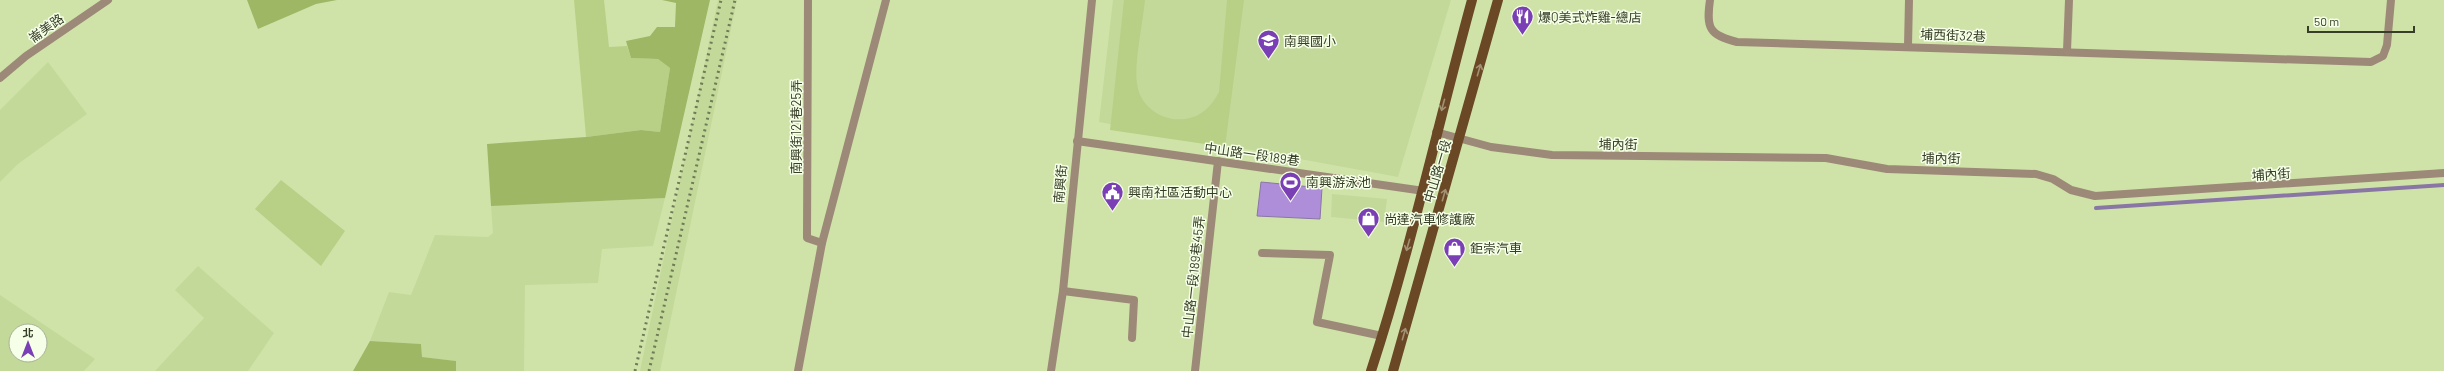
<svg xmlns="http://www.w3.org/2000/svg" width="2444" height="371" font-family="Barlow,'Noto Sans TC',sans-serif">
	<rect width="100%" height="100%" fill="#cfe3a9"/>
	<g fill="#c3d999" fill-rule="evenodd">
		<polygon points="718,0 737,0 660,371 640,371"/>
		<polygon points="1113,0 1451,0 1398,177 1099,122"/>
		<polygon points="48,62 87,114 18,164 0,182 0,110"/>
		<polygon points="1332,194 1387,199 1384,222 1331,217"/>
		<polygon points="665,198 653,246 602,249 598,283 525,285 524,371 456,371 456,361 422,357 421,344 370,341 389,292 411,295 435,235 488,237 493,233 491,206"/>
		<polygon points="198,266 274,333 248,371 155,371 204,318 175,290"/>
		<path d="M0,295L95,359L84,371H0ZM16,331H40V355H16Z"/>
	</g>
	<g fill="#b7d086">
		<polygon points="574,0 604,0 609,47 627,46 631,58 658,59 670,68 660,132 641,130 586,137"/>
		<path d="M1124,0H1145C1143,22 1134,63 1137,83C1139,106 1162,122 1185,119C1201,117 1212,106 1219,92L1227,0H1244L1225,147L1110,130Z"/>
		<polygon points="281,180 345,231 321,266 255,209"/>
	</g>
	<g fill="#9db765">
		<polygon points="247,0 337,0 316,4 258,29"/>
		<polygon points="662,0 710,0 665,198 491,206 487,144 586,137 641,130 660,132 670,68 658,59 631,58 626,41 650,36 657,27 675,27 676,3"/>
		<polygon points="370,341 421,344 422,357 456,361 456,371 353,371"/>
	</g>
	<polygon fill="#ae8ed9" stroke="#8a76a4" points="1261,182 1322,188 1320,219 1257,216"/>
	<g fill="none" stroke-linecap="round" stroke-linejoin="round">
		<polyline stroke="#8a76a4" stroke-width="4" points="2096,208 2444,185"/>
		<g stroke="#9d8978" stroke-width="8">
			<polyline points="808,0 807,238 822,243"/>
			<path d="M1710,0C1706,28 1709,35 1737,42L2371,62L2383,56L2387,45L2391,0"/>
			<polyline points="1908,46 1909,0"/>
			<polyline points="2067,51 2069,0"/>
			<polyline points="1436,132 1491,147 1552,155 1826,158 1887,169 2036,174 2053,179 2071,190 2095,196 2444,173"/>
			<polyline points="1077,141 1424,191"/>
			<polyline points="1262,253 1330,255 1317,322 1382,336"/>
			<polyline points="1063,291 1134,300 1132,338"/>
			<polyline points="798,371 822,243 886,0"/>
			<polyline points="1051,371 1063,291 1092,0"/>
			<polyline points="1195,371 1218,161"/>
		</g>
		<polyline stroke="#9d8978" stroke-width="8" points="0,78 26,56 108,0"/>
		<g stroke="#6a4826" stroke-width="10">
			<path d="M1371,371C1411,249 1438,124 1472,0"/>
			<polyline points="1393,371 1498,0"/>
		</g>
		<g stroke="#707b57" stroke-width="3" stroke-dasharray="2 4" stroke-linecap="butt">
			<polyline points="635,371 721,0"/>
			<polyline points="649,371 735,0"/>
		</g>
	</g>
	<defs><path id="oneway-shaft" d="M-6 0H5M1.5-3L5.5 0L1.5 3" fill="none" stroke-width="1.6" stroke-linecap="round" stroke-linejoin="round"/></defs>
	<g stroke="#a29173">
		<use href="#oneway-shaft" transform="translate(1479 70) rotate(-74)"/>
		<use href="#oneway-shaft" transform="translate(1443 105) rotate(105)"/>
		<use href="#oneway-shaft" transform="translate(1444 195) rotate(-74)"/>
		<use href="#oneway-shaft" transform="translate(1408 245) rotate(106)"/>
		<use href="#oneway-shaft" transform="translate(1404 334) rotate(-74)"/>
	</g>
	<defs>
		<symbol id="restaurant-pin" viewBox="-11 -11 22 30"><path d="M0 17L-7.5 6A9.5 9.5 0 1 1 7.5 6Z" fill="#7a3fb5" stroke="#f6ffe7"/><path d="M-5-6h1v4h1v-4h1v4h1v-4h1v5L-1.5 .5V6h-2V.5L-5-1ZM5-6V6H3V1.5H1.5Q1.5-4 5-6Z" fill="#fff"/></symbol>
		<symbol id="school-pin" viewBox="-11 -11 22 30"><path d="M0 17L-7.5 6A9.5 9.5 0 1 1 7.5 6Z" fill="#7a3fb5" stroke="#f6ffe7"/><path d="M0-5L7-2L0 1L-7-2ZM-4 1L0 2.5L4 1V4Q0 6-4 4Z" fill="#fff"/></symbol>
		<symbol id="stadium-pin" viewBox="-11 -11 22 30"><path d="M0 17L-7.5 6A9.5 9.5 0 1 1 7.5 6Z" fill="#7a3fb5" stroke="#f6ffe7"/><path d="M0-5a6.5 5 0 1 0 0 10a6.5 5 0 1 0 0-10ZM-3.5-1.8h7v3.6h-7Z" fill="#fff"/></symbol>
		<symbol id="civic-pin" viewBox="-11 -11 22 30"><path d="M0 17L-7.5 6A9.5 9.5 0 1 1 7.5 6Z" fill="#7a3fb5" stroke="#f6ffe7"/><path d="M-.6-6.5H3V-4.5H.6V-3L4-1V1h2V6H-6V1h2V-1L-.6-3ZM-1.2 2.5V6h2.4V2.5Z" fill="#fff"/></symbol>
		<symbol id="shop-pin" viewBox="-11 -11 22 30"><path d="M0 17L-7.5 6A9.5 9.5 0 1 1 7.5 6Z" fill="#7a3fb5" stroke="#f6ffe7"/><path d="M-5-2.5h2.3a2.7 3.5 0 0 1 5.4 0H5L5.5 6h-11ZM-1.5-2.5h3a1.5 2.3 0 0 0-3 0Z" fill="#fff"/></symbol>
	</defs>
	<g fill-rule="evenodd">
		<use href="#restaurant-pin" x="1510" y="4" width="25" height="34"/>
		<use href="#school-pin" x="1256" y="28" width="25" height="34"/>
		<use href="#stadium-pin" x="1278" y="170" width="25" height="34"/>
		<use href="#civic-pin" x="1100" y="180" width="25" height="34"/>
		<use href="#shop-pin" x="1356" y="206" width="25" height="34"/>
		<use href="#shop-pin" x="1442" y="236" width="25" height="34"/>
	</g>
	<g text-anchor="middle" dominant-baseline="central" stroke-width="3" stroke-linejoin="round" paint-order="stroke">
		<g font-size="13" fill="#373e27" stroke="#f6ffe7" text-anchor="start">
			<text x="1538" y="17">爆Q美式炸雞-總店</text>
			<text x="1284" y="41">南興國小</text>
			<text x="1306" y="182">南興游泳池</text>
			<text x="1128" y="192">興南社區活動中心</text>
			<text x="1384" y="219">尚達汽車修護廠</text>
			<text x="1470" y="248">鉅崇汽車</text>
		</g>
		<g font-size="13" fill="#373e27" stroke="#f6ffe7">
			<text transform="translate(46 28) rotate(-35)">崙美路</text>
			<text transform="translate(1953 35) rotate(2)">埔西街32巷</text>
			<text transform="translate(796 127) rotate(-90)">南興街121巷25弄</text>
			<text transform="translate(1618 144) rotate(1)">埔內街</text>
			<text transform="translate(1252 154) rotate(8)">中山路一段189巷</text>
			<text transform="translate(1941 158) rotate(1)">埔內街</text>
			<text transform="translate(1437 171) rotate(-74)">中山路一段</text>
			<text transform="translate(2271 174) rotate(-4)">埔內街</text>
			<text transform="translate(1060 184) rotate(-85)">南興街</text>
			<text transform="translate(1193 277) rotate(-84)">中山路一段189巷45弄</text>
		</g>
	</g>
	<g transform="translate(28 343)"><circle r="19" fill="#f6ffe7" stroke="#aab29a"/>
	<path d="M0-3L7 15L0 10L-7 15Z" fill="#7a3fb5"/>
	<text y="-6" font-size="11" font-weight="bold" text-anchor="middle" fill="#373e27">北</text>
	</g>
	<path d="M2308 26v6h106v-6" fill="none" stroke="#373e27" stroke-width="2"/>
	<text x="2314" y="26" font-size="12" fill="#373e27" stroke="#f6ffe7" stroke-width="3" paint-order="stroke">50 m</text>
</svg>
